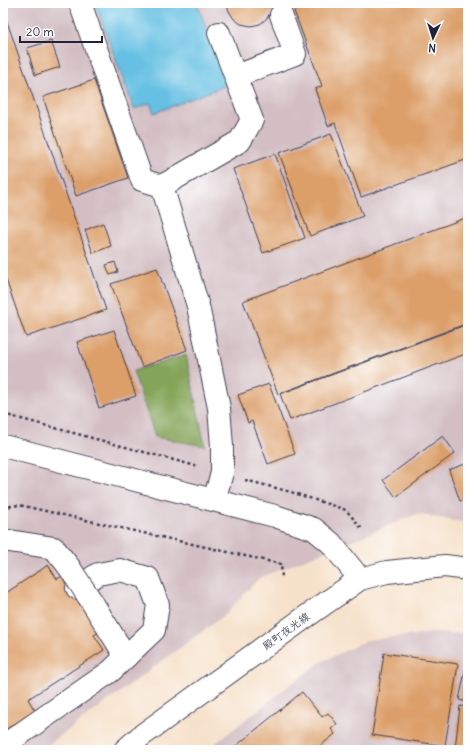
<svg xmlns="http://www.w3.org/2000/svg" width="471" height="753" font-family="Delius,'Klee One',sans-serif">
	<rect width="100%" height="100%" fill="#fff"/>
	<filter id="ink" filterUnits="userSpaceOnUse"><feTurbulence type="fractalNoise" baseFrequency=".025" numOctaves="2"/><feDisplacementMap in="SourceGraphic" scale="8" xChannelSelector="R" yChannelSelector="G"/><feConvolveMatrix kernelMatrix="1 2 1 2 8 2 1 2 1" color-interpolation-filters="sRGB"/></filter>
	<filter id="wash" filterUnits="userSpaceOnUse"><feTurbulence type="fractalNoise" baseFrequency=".012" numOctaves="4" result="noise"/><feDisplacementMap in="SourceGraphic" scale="16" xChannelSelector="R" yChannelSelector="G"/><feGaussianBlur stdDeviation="0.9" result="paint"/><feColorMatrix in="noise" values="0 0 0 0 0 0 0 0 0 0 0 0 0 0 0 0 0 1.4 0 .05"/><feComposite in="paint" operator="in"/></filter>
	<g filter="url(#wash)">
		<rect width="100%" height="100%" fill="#f6e1ca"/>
		<g fill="#d2bec3">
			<polygon points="3,3 468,3 468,523 417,514 259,578 226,614 41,750 3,750"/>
			<polygon points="430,633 468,633 468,750 207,750 277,695 319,663 368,640"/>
		</g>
		<polygon fill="#84a459" stroke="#53634a" points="186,355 205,446 155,437 133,371"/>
		<polygon fill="#65c0e3" stroke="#44718f" points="95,3 197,3 227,85 154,113 150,103 134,109"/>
		<g id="blocks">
			<g fill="#dc9f69">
				<polygon points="226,3 274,3 272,10 267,18 260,24 251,26 241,24 234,19 229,11"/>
				<polygon points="315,3 370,3 371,5 376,3 468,3 468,159 361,197 335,123 328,126 315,89 322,86 294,11"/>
				<polygon points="3,10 106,310 26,337 3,271"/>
				<polygon points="51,41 60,67 35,75 27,48"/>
				<polygon points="94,80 128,178 76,196 43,97"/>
				<polygon points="331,134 363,216 310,236 279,153"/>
				<polygon points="275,154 305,238 263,253 233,169"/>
				<polygon points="468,217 468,323 278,394 243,301"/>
				<polygon points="103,223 111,246 93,253 85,230"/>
				<polygon points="115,262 118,272 110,275 106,265"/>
				<polygon points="157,268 187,350 142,367 111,284"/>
				<polygon points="468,324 468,353 290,420 280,394"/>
				<polygon points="114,330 136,396 99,408 77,342"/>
				<polygon points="269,384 295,454 268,464 252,421 248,423 238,395"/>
				<polygon points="443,436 455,453 396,497 383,480"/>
				<polygon points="468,463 468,498 460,501 449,470"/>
				<polygon points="48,565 57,579 64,575 101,631 94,635 104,650 28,699 35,711 5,730 3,727 3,595"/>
				<polygon points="384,653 458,664 445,746 372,735"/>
				<polygon points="467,662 468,662 468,702 459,700"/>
				<polygon points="302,692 322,717 328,713 337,724 331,729 335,734 315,750 231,750"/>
				<polygon points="460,706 468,707 468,750 455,749"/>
			</g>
		</g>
	</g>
	<g filter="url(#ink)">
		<use href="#blocks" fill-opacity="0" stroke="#423f50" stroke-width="1"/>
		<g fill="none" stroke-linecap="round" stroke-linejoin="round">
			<defs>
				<g id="minor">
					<polyline points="80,3 142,180 162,186 198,306 219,408 222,446 222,473 214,500"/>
					<polyline points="236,76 295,54 281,15"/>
					<polyline points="162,186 240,141 252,120 219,33"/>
					<polyline points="3,446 275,516 314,529 331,543 360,579"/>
					<polyline points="3,540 54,548 69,567"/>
					<polyline points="90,599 126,657"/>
					<polyline points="3,746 111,671 154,630 158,605 148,578 120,570 98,574 77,588"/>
					<polyline points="125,750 141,736 307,616 360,579 387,572 445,566 468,569"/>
				</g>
			</defs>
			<use href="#minor" stroke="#423f50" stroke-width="24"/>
			<g stroke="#423f50" stroke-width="2.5" stroke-dasharray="3 3" stroke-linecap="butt">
				<polyline points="3,414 196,466"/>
				<polyline points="245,480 291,492 346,510 363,530"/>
				<polyline points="3,507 19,505 281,564 282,579"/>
			</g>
			<use href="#minor" stroke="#fff" stroke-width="22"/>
			<defs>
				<polyline id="minor-bridge" points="69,567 90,599"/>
			</defs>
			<use href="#minor-bridge" stroke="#423f50" stroke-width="24" stroke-linecap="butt"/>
			<use href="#minor-bridge" stroke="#fff" stroke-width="22"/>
		</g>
	</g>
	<g text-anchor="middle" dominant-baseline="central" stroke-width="3" stroke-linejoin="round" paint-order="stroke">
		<g font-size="11" fill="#22223b" stroke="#fff">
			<text transform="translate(286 631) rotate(-36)">殿町夜光線</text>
		</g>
	</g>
	<rect width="471" height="753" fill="none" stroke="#fff" stroke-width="16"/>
	<g transform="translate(433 38) rotate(184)" stroke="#ffffff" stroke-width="3" paint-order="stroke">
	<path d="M0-3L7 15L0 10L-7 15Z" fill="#22223b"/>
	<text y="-6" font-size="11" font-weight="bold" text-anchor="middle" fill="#22223b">N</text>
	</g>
	<path d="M20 36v6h82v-6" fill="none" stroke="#22223b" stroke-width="2"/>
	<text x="26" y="36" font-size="12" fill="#22223b" stroke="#ffffff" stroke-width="3" paint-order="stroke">20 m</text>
</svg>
